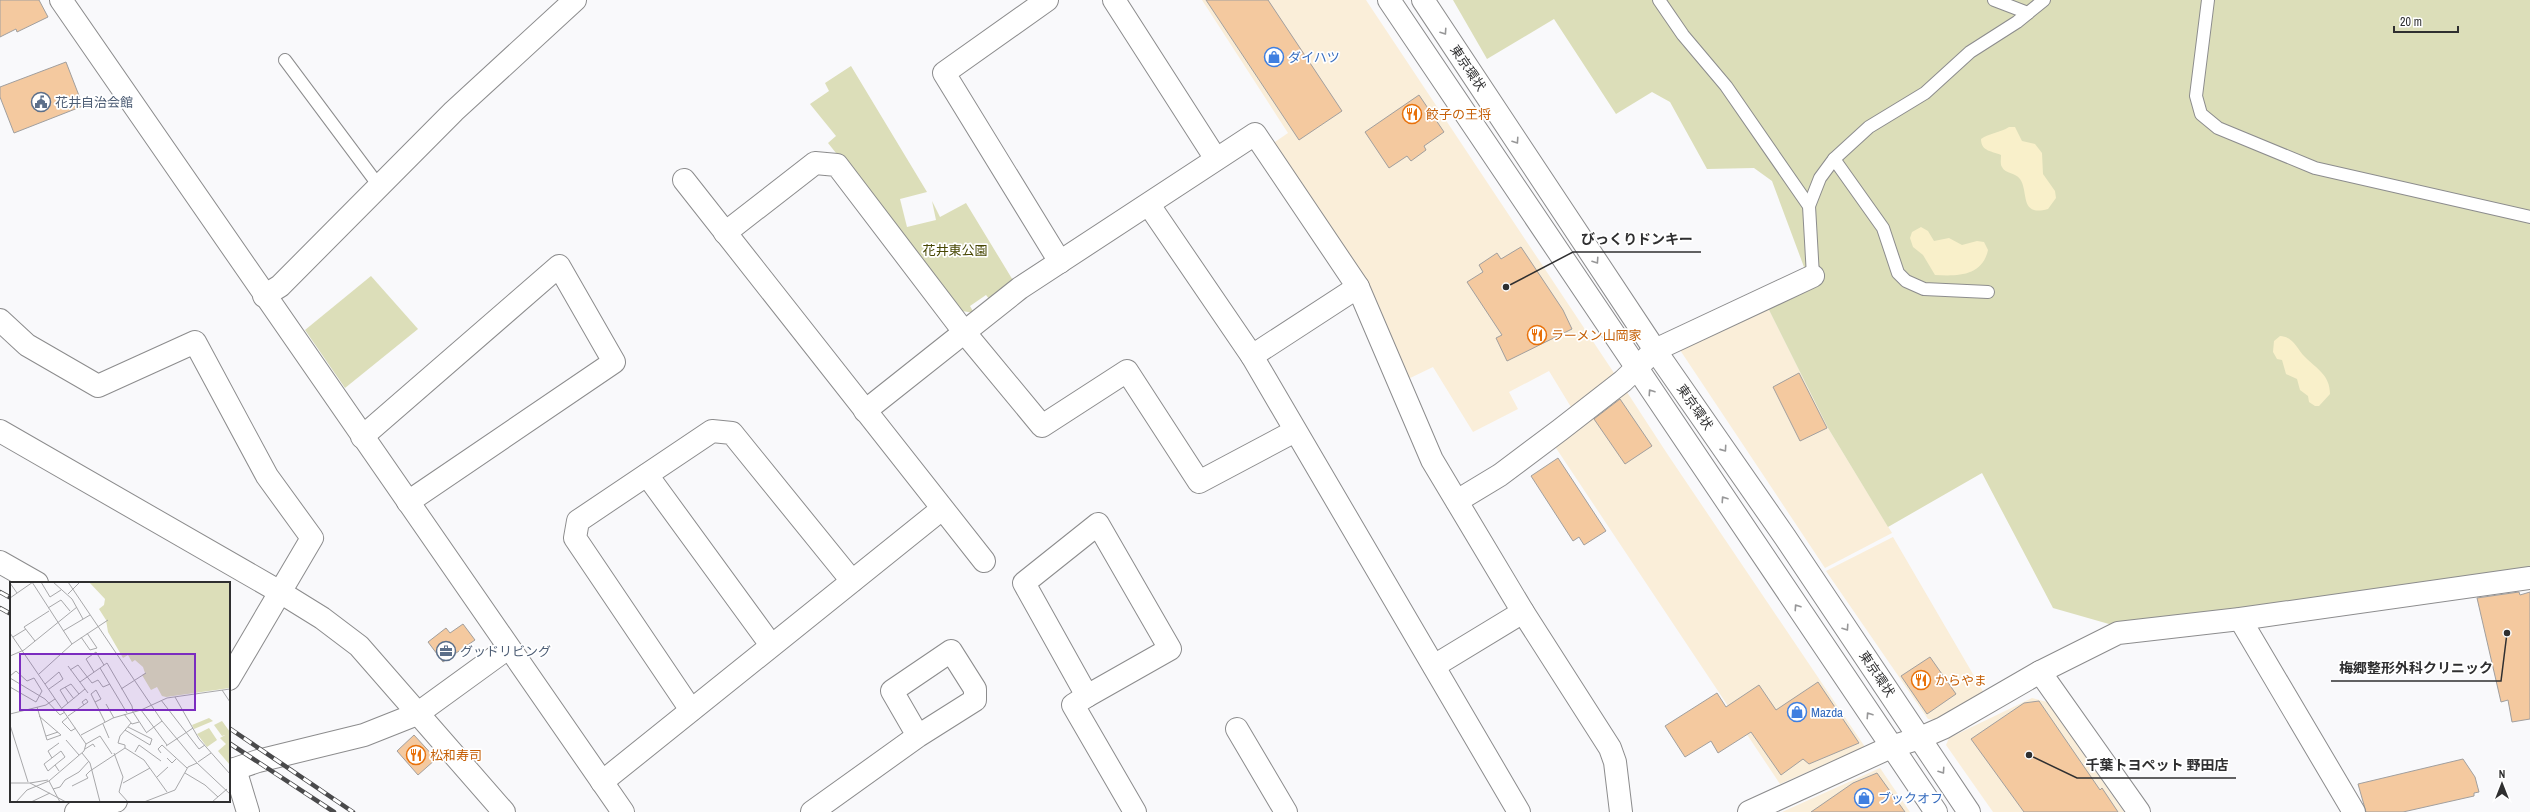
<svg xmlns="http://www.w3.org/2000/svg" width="2530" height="812" font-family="'Archivo Narrow','Noto Sans JP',sans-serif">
	<rect width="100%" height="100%" fill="#f9f9fb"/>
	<g fill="#faeed9">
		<polygon points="1202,0 1366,0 1618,379 1574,412 1549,371 1509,392 1518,409 1473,432 1433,367 1406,380 1272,144 1288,133"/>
		<polygon points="1765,302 1828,428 1892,533 1825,568 1676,344"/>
		<polygon points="1625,389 1668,455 1865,747 1780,784 1554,445"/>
		<polygon points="1893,537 1984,693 1936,720 1928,719 1826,571"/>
		<polygon points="2032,698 2047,702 2124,812 1993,812 1946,745 1949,738"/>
		<polygon points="1880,768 1910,812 1782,812"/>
	</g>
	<g fill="#dcdeb9">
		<polygon points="1453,0 2530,0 2530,568 2116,626 2053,608 1982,473 1888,527 1828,428 1765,302 1803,277 1804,267 1772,181 1754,168 1707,169 1670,102 1652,92 1616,114 1554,19 1487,59"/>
		<polygon points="851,66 927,192 900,199 907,227 936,220 932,201 940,217 966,203 1014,282 990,300 986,295 970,306 974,313 962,311 828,143 836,136 810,104 829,91 825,83"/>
		<polygon points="371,276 418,329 345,388 305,330"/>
	</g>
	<g fill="#f9f0ca">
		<path d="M2009,127H2015L2022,141L2035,144L2042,153L2043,174L2055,191L2056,198L2048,209C2019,217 2029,192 2020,179C2015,172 2005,174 2002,167C2000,164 2001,159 2001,155C1993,151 1981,152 1981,139C1989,133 2000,133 2009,127Z"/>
		<path d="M1921,227L1928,231L1934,241L1949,238L1962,245L1977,241L1984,242L1988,250C1982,277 1957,276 1935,275L1923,255L1913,247L1910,238L1912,232Z"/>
		<path d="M2280,336C2294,337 2296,348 2305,357C2317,369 2330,375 2330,394L2319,406H2315L2309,402L2308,396L2300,390L2297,379L2286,374L2282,360L2277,359L2273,352L2274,341Z"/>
	</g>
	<g fill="#f4c99f" stroke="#a19f9e">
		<polygon points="0,0 39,0 48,17 17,32 16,29 0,37"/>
		<polygon points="1206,0 1268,0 1342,111 1299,140"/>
		<polygon points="66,62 83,106 14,133 0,97 0,87"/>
		<polygon points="1419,95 1444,132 1424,146 1426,150 1411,161 1407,156 1389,168 1365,132"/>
		<polygon points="1521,247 1563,310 1572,329 1507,361 1496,338 1502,335 1467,282 1483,272 1479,265 1497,253 1501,259"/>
		<polygon points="1799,373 1827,428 1800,441 1773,387"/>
		<polygon points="1620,399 1652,446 1625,464 1594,419"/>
		<polygon points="1558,458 1606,531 1584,545 1579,537 1573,541 1531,476"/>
		<polygon points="2519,592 2520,595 2530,592 2530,719 2512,722 2508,700 2501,702 2477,598"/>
		<polygon points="463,624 475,640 443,662 428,642 446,628 450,633"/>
		<polygon points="1930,657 1956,694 1927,714 1901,676"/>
		<polygon points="1818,682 1859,743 1809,764 1803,759 1781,775 1751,732 1718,753 1711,741 1685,757 1665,726 1717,693 1726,707 1759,685 1776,710"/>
		<polygon points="2039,701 2100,790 2102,788 2118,812 2024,812 1971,739 2024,703"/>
		<polygon points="414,735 436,759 418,775 397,751"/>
		<polygon points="2463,759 2475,777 2479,792 2474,793 2474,796 2403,812 2366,812 2358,784"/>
		<polygon points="1877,773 1905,812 1811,812 1853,783"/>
	</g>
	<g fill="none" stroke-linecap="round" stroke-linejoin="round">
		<defs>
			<g id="service">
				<polyline points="1659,0 1683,35 1726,86 1809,206 1813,276"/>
				<polyline points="1994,0 2028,13"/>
				<polyline points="2208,0 2196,96 2201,114 2218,128 2315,168 2530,217"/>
				<polyline points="285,60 379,186"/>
				<polyline points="1834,159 1883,228 1898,273 1906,281 1924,289 1988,292"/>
				<polyline points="1809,206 1820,178 1834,159 1869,127 1925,93 1970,52 2017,22 2044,0"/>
			</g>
			<g id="minor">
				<polyline points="61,0 623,812"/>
				<polyline points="1047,0 944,73 1060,262"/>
				<polyline points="1114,0 1216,159"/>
				<polyline points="1149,205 1252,356 1519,812"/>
				<polyline points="725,233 815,163 837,165 965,333 1042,426 1127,371 1199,482 1295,431"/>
				<polyline points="264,296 280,286 454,111 575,0"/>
				<polyline points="0,320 27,345 98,386 195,342 267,476 312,538 229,679"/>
				<polyline points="1252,356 1358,287"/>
				<polyline points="865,411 1020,288 1255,134 1358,287 1432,460 1523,612 1610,748 1615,762 1621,812"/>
				<polyline points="0,431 280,592 322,618 359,646 504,812"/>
				<polyline points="362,437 559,266 614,362 408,502"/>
				<polyline points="647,475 771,645"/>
				<polyline points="1457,501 1500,475 1560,430 1623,381 1655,350 1813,276"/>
				<polygon points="1098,524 1170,649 1087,696 1024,583"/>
				<polyline points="0,562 37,583"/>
				<polyline points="2240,619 2354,812"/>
				<polyline points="1434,666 1523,612"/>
				<polyline points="2040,672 2139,812"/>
				<polyline points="1087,696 1073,705 1135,812"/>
				<polyline points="691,710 575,538 578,521 712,431 732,433 852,581"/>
				<polyline points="1237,729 1286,812"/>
				<polyline points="235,769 248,812"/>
				<polyline points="229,771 258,761 364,735 417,714 508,648"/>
				<polyline points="602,782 942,509"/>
				<polyline points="76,812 116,801"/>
				<polyline points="812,812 918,736 975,700 975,689 951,651 892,691 918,736"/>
				<polyline points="1749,812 1891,747 1920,738 1943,728 2040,672 2118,633 2240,619 2530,578"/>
			</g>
			<polyline id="tertiary" points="684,180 984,561"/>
			<g id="trunk">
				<polyline points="1389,0 1936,812"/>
				<polyline points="1423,0 1655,350 1785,537 1969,812"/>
			</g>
		</defs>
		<use href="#service" stroke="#8c8c8d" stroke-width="14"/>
		<use href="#minor" stroke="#8c8c8d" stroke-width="24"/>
		<use href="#tertiary" stroke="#8c8c8d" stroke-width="24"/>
		<use href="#trunk" stroke="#8c8c8d" stroke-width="24"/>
		<use href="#service" stroke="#fff" stroke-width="12"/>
		<use href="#minor" stroke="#fff" stroke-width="22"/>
		<use href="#tertiary" stroke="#fff" stroke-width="22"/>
		<use href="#trunk" stroke="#fff" stroke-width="22"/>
		<defs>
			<g id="rail">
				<polyline points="0,592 11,598"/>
				<polyline points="0,608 11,614"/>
				<polyline points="229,728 353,812"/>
				<polyline points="229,743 334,812"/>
			</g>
		</defs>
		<use href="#rail" stroke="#4a4a4b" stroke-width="4.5"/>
		<use href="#rail" stroke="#fff" stroke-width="3" stroke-dasharray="9" stroke-linecap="butt"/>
	</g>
	<defs><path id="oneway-chevron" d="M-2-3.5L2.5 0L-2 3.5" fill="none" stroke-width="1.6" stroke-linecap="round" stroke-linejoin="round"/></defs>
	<g stroke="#979798">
		<use href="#oneway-chevron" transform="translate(1444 32) rotate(56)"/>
		<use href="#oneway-chevron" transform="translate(1516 141) rotate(56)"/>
		<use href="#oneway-chevron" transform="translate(1596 261) rotate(56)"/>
		<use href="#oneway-chevron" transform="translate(1651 392) rotate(-124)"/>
		<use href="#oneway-chevron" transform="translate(1724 449) rotate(55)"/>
		<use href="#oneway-chevron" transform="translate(1724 499) rotate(-124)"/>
		<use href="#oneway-chevron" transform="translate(1797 607) rotate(-124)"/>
		<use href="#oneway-chevron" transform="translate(1846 628) rotate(56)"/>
		<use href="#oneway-chevron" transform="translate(1869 715) rotate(-124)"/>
		<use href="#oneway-chevron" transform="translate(1942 771) rotate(56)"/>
	</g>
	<defs>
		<symbol id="shop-ring" viewBox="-11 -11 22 22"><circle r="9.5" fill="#fff" stroke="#3f7fe0" stroke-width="1.5"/><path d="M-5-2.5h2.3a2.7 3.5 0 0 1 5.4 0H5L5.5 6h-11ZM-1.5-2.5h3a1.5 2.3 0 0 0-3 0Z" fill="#3f7fe0"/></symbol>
		<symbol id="civic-ring" viewBox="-11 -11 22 22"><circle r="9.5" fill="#fff" stroke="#5c6f8a" stroke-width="1.5"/><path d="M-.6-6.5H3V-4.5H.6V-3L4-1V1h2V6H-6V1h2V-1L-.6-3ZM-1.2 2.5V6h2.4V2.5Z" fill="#5c6f8a"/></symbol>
		<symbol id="restaurant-ring" viewBox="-11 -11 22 22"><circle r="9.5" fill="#fff" stroke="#e8710a" stroke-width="1.5"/><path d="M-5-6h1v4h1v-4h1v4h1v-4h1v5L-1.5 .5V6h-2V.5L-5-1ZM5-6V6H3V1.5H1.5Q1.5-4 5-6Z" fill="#e8710a"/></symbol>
		<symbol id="office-ring" viewBox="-11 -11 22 22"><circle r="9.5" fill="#fff" stroke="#5c6f8a" stroke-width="1.5"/><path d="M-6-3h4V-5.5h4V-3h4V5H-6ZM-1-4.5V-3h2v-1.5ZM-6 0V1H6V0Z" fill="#5c6f8a"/></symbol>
	</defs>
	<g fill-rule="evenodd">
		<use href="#shop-ring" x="1263" y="46" width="22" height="22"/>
		<use href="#civic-ring" x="30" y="91" width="22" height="22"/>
		<use href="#restaurant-ring" x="1401" y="103" width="22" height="22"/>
		<use href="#restaurant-ring" x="1526" y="324" width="22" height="22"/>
		<use href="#office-ring" x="435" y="640" width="22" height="22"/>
		<use href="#restaurant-ring" x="1910" y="669" width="22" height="22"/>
		<use href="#shop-ring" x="1786" y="701" width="22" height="22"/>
		<use href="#restaurant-ring" x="405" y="744" width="22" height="22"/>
		<use href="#shop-ring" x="1853" y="787" width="22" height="22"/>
	</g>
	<g text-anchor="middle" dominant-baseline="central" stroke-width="3.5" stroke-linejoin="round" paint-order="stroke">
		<g font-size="13" fill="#366cbe" stroke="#fff" text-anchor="start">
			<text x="1288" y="57">ダイハツ</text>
			<text x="1811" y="712">Mazda</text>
			<text x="1878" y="798">ブックオフ</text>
		</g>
		<g font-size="13" fill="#2f2f30" stroke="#fff">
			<text transform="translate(1468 68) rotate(56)">東京環状</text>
			<text transform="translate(1695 407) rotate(55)">東京環状</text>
			<text transform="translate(1877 674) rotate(56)">東京環状</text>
		</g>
		<g font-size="13" fill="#4e5e75" stroke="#fff" text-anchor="start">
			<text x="55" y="102">花井自治会館</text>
			<text x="460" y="651">グッドリビング</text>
		</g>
		<g font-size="13" fill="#c56008" stroke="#fff" text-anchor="start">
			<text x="1426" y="114">餃子の王将</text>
			<text x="1551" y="335">ラーメン山岡家</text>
			<text x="1935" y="680">からやま</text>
			<text x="430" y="755">松和寿司</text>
		</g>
		<g font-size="13" fill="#474703" stroke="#fff">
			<text x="955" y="250">花井東公園</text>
		</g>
	</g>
	<g transform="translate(10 582)">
		<rect width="220" height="220" fill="#f9f9fb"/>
		<path d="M79,0H220V106L156,115L152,114L147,105L141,108L132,93L135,91L133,85L125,78L122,80L118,73L113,76L98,50L96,38L89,27L94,23L95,17ZM199,136L203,139L184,147L182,143ZM212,139L220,150V183L208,169L216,162L210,156L215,153L212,154L204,143ZM199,146L207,158L197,165L187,152Z" fill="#dcdeb9"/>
		<path fill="none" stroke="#a8a8aa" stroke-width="1" d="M22,0L62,62M31,0L40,15L51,8M43,0L62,17L73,37M58,0L152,139L187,181L220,212M0,1L7,11M58,12L70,0M0,16L23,0M38,26L51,18L60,29M53,49L80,33M0,51L76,162L74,169L39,199L17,208L6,220M3,55L16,47M71,55L80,68L87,66L77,51M25,59L14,45L39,29M0,74L14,68L67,25M58,84L78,111M90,86L117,131M60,88L68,83L82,101L88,98L93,105L100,102M84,90L76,77L86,70L94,83M29,92L62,62L98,38M0,94L6,89L17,99L24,96L32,109L26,120L0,105M0,96L35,117L50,133L55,130M70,100L97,81L122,124L123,130L136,150M35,102L49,90L53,97L39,107M55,105L64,117M111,107L136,91M86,108L91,117L85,120L81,112ZM212,108L220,120M165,115L189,157L220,192M151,118L189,167L195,163M85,120L95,140M58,121L50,108L61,102L69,112M96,122L104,136M27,125L37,158L51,153L29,134M52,126L75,107M131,128L157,163M0,132L36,123L45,117M114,132L122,142L129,140M58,134L78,120L76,117L72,120L74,123M58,135L52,140L61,149L66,146M121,141L110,154L108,161L115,163V166L134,178L157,210M93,142L99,156M0,143L18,200M115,148L140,163L142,157L118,145M136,151L152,139M71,153L103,136L131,128L157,116L220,107M36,154L48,150M56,158L69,173M76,162L90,154L102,172M156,164L183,146M75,167L83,162L85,165M125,170L129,163L151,179M72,171L80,181L90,220M104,171L113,195L109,210L118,220M151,171L148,167L152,163L177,186M42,176L38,169L49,161M157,176L162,181L166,177M188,180L201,171M45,183L38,189L34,182L51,169L55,175L45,183L49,189M175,191L195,203L208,215M147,195L158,185M39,199L50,220M0,201H20L56,220M20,201L38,198M113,201L140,186M62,204L78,196L76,193L80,189L115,166M43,207L50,205L55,198L69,190L79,179M21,220L40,211M134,220L165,208L178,185L187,181M202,220L217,207"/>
		<path fill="#7b2cbf" fill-opacity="0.15" stroke="#7b2cbf" stroke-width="2" d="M10,72H185V128H10Z"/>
		<rect width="220" height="220" fill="none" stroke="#2f2f30" stroke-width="2"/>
	</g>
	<path fill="none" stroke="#2f2f30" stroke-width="1.5" d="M1506 287L1573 252H1701M2507 633L2501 681H2331M2029 755L2077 778H2236"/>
	<g fill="#2f2f30" stroke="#fff" stroke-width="1.5">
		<circle cx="1506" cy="287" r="4"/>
		<circle cx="2507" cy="633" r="4"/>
		<circle cx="2029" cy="755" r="4"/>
	</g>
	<g font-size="14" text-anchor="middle" font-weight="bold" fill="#2f2f30" stroke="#fff" stroke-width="3.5" stroke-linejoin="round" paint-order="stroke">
		<text x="1637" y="244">びっくりドンキー</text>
		<text x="2416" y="673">梅郷整形外科クリニック</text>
		<text x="2157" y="770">千葉トヨペット 野田店</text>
	</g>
	<g transform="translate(2502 784)" stroke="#ffffff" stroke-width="3" paint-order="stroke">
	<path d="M0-3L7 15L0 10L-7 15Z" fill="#2f2f30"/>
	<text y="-6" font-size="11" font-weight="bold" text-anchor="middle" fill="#2f2f30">N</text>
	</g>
	<path d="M2394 26v6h64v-6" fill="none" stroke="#2f2f30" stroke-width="2"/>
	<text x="2400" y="26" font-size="12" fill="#2f2f30" stroke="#ffffff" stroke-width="3" paint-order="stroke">20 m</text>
</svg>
